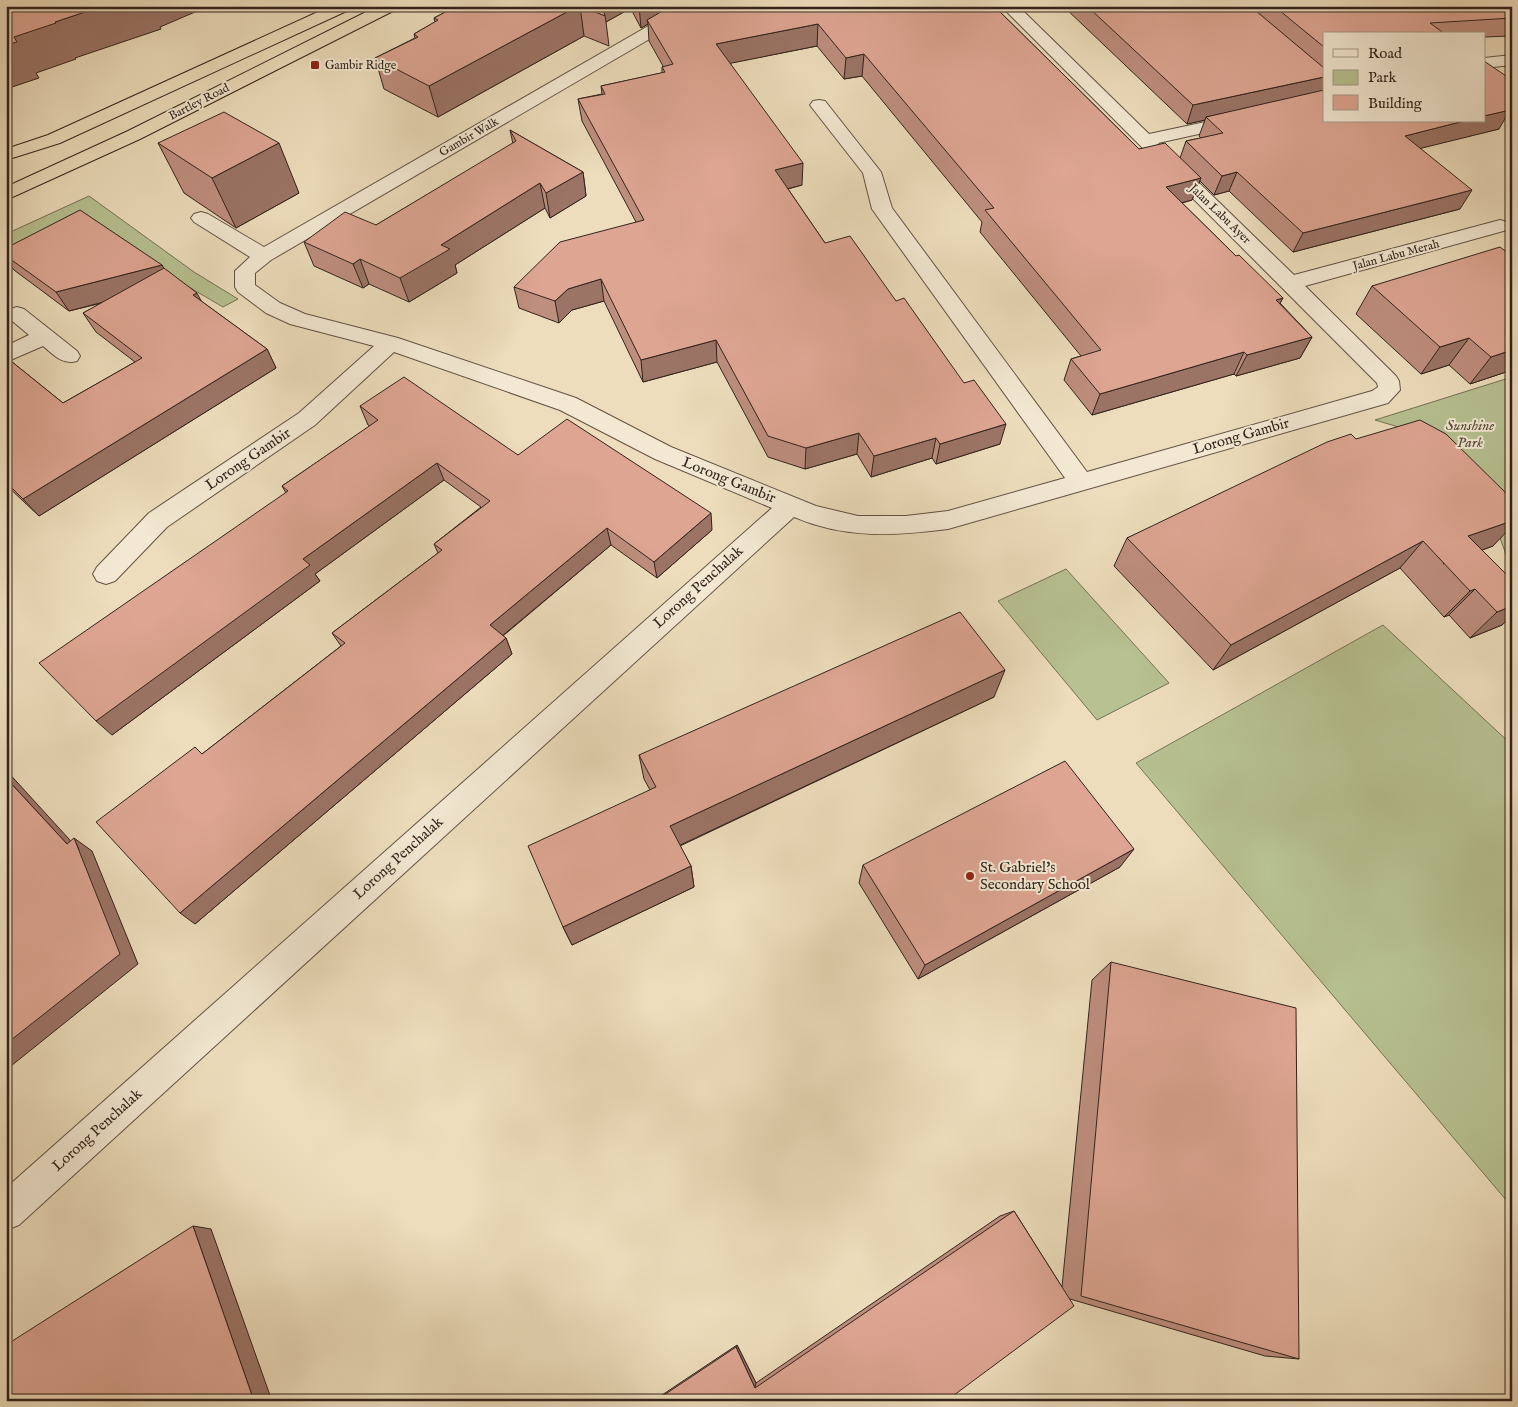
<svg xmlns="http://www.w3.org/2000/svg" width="1518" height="1407" font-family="'IM FELL English',serif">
	<rect width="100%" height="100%" fill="#edddbc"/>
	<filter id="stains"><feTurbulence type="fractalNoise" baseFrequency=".004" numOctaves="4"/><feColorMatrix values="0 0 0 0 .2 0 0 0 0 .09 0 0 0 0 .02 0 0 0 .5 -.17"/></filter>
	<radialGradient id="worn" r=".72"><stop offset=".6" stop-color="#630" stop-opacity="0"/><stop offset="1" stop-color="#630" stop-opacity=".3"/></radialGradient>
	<g fill="#b7c191" stroke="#747257">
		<polygon points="89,196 194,272 238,299 223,307 177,280 6,257 6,234"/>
		<polygon points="1512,377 1512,571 1491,513 1405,429 1375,420"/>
		<polygon points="1066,569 1169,683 1097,720 998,601"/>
		<polygon points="1383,625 1512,745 1512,1207 1136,763"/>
	</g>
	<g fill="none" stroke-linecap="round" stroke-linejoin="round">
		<defs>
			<g id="minor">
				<path d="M683,6H703L701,9L271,260L255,273V285L280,303L305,314L398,338L576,398L671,447L816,506L858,516H906L948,511L1065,478L872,209L863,173L813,109L810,105L813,101L819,100L825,101L881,172L892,208L1087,472L1372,391L1378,387L1377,383L1001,6H1018L1149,134L1238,115L1244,116L1247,120L1244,124L1158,143L1294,275L1500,220L1507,222L1510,226L1507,230L1305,286L1396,376L1399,381L1400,390L1388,403L948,529C893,536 846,539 794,517L19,1225L6,1230V1188L772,508L655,459L560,410L394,352L315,425L167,527L115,581L106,584L97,581L93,574L97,567L149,513L299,413L374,346L290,324L266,313L238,292L235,287V271L250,257L194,222L191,218L194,214L201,212L208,214L264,247Z"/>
				<polygon points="1512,55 1512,65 1484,68 1484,58"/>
				<path d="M17,307L24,309L77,351L80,356L77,361C62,365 54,355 43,346L6,362V346L29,335L10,319L6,314L10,309Z"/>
			</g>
			<g id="highway">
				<polygon points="331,6 353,6 351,9 60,143 6,160 6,149 48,135"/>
				<polygon points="378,6 399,6 397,9 140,139 6,200 6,187 128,131"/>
			</g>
		</defs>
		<use href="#minor" stroke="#615245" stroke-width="2"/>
		<use href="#highway" stroke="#32231d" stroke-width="2"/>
		<use href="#minor" fill="#f3e9d3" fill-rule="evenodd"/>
		<use href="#highway" fill="#edddbc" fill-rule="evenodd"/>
	</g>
	<g fill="#be8e7e" stroke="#32231d">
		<polygon points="457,6 994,6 1139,149 1180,158 1186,141 1201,138 1199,136 1205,120 1187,124 1063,6 1512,6 1512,36 1484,37 1484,34 1324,34 1324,121 1499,129 1420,148 1460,209 1293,252 1229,191 1214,195 1200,181 1192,200 1182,203 1236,256 1283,298 1280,303 1312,337 1300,358 1236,376 1234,374 1092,415 1064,380 1071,359 1081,356 980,232 982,222 862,76 844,79 817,46 730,63 802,185 788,189 825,243 1000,444 936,464 932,458 871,477 857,454 805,469 768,457 717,362 643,382 604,301 572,310 559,323 519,308 514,287 636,222 582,121 578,99 602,94 601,86 662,73 662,67 663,66 649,41 648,24 641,28 632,11 631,8 606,22 609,46 584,36 438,117 384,89 375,58 415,38 414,34 435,22 434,18"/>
		<polygon points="510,130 583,172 586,196 550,218 545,208 455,265 457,273 409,302 369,284 363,288 314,266 304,242 376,225 513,144"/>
		<polygon points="158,143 299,193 236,228 184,193"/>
		<polygon points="6,248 162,265 163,268 201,301 267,349 276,368 39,516 6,485 6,357 63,403 135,362 96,332 83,313 102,303 69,311 14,270 6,260"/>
		<polygon points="1512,256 1512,370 1470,384 1449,365 1421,374 1356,314 1372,286"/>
		<polygon points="360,406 518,455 712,530 657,578 611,545 503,636 506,638 512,654 195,924 202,754 341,646 332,633 438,553 434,544 481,507 444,480 315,574 320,581 112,735 286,493 282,486 370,426 368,425"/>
		<polygon points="1356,439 1493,546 1482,550 1502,625 1470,638 1449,615 1444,617 1400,568 1213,670 1114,566 1127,538"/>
		<polygon points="994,697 680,846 691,866 694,887 572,945 563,927 650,790 644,779 639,755"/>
		<polygon points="863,865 1120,867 918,979 859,883"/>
		<polygon points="1111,962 1299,1359 1265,1356 1070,1299 946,1401 653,1401 737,1345 756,1383 1000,1216 1014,1211 1062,1287 1092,980"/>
	</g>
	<g fill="#9b7466" stroke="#32231d">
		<polygon points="103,6 209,6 160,27 161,29 75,58 76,59 36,73 39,78 6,89 6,45 14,37 55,22"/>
		<polygon points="578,6 580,6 584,36 438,117 429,86"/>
		<polygon points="599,6 631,6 631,8 606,22 605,16"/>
		<polygon points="639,6 679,6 647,20 648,24 641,28"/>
		<polygon points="818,24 817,46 717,66 716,44"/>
		<polygon points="864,54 862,76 844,79 846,58"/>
		<polygon points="1324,77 1324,94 1206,117 1205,120 1187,124 1193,105"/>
		<polygon points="1510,110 1499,129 1394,155 1405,136 1464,121 1484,121 1484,116"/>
		<polygon points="279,143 299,193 236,228 212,178"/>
		<polygon points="803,163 802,185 775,192 775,170"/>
		<polygon points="583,172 586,196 550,218 546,193"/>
		<polygon points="1237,172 1229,191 1214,195 1222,176"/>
		<polygon points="1201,178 1192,200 1158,209 1166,187"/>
		<polygon points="540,183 545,208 455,265 457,273 409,302 400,278 441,245"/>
		<polygon points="1472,190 1460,209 1293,252 1303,233"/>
		<polygon points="360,259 369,284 363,288 353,264"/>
		<polygon points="162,265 173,284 69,311 56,292"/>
		<polygon points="601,279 604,301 572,310 559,323 555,301 568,289"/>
		<polygon points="197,293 207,312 193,295"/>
		<polygon points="1283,298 1271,319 1276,300"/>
		<polygon points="1312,337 1300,358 1236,376 1247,355"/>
		<polygon points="1469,338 1449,365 1421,374 1440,347"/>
		<polygon points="716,340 717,362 643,382 641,360"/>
		<polygon points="267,349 276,368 39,516 23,499"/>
		<polygon points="1512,350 1512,370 1470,384 1491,357"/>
		<polygon points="1244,352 1234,374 1092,415 1100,394"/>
		<polygon points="1006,424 1000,444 936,464 940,444"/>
		<polygon points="859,433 857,454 805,469 806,448"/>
		<polygon points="936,438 932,458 871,477 874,456"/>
		<polygon points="437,463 444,480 315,574 320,581 112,735 96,721 303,559"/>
		<polygon points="711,513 712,530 657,578 654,562"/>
		<polygon points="1512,521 1512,526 1493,546 1443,564 1468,536"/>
		<polygon points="607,528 611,545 496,641 490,625"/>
		<polygon points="1423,541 1400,568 1213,670 1231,645"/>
		<polygon points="1475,589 1449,615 1444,617 1470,591"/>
		<polygon points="1512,606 1512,616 1502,625 1470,638 1497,612"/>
		<polygon points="506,638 512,654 195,924 180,913"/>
		<polygon points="1005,670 994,697 674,848 670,826"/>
		<polygon points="6,770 79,850 74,838 92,851 138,964 6,1070 6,1044 67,844 6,778"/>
		<polygon points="1134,849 1120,867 918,979 925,965"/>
		<polygon points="691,866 694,887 572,945 563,927"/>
		<polygon points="193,1226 211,1229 272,1401 254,1401"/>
		<polygon points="737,1345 756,1383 755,1388 736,1347"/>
	</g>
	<g fill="#dda592" stroke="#32231d">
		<polygon points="6,6 103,6 55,22 56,23 14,37 17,42 6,45"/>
		<polygon points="457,6 578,6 429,86 375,58 418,37 414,34 438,20 434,18"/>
		<polygon points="581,6 602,6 605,16"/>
		<polygon points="671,6 994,6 1139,149 1165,143 1201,178 1166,187 1236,256 1239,255 1283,298 1276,300 1312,337 1247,355 1244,352 1100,394 1071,359 1101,350 985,210 994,208 864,54 846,58 818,24 716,44 803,163 775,170 825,243 850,236 896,301 904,298 964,383 974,380 1006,424 940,444 936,438 874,456 859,433 806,448 768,436 716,340 641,360 601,279 568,289 555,301 514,287 560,242 644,220 578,99 605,94 601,86 665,72 662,67 673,64 647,20"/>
		<polygon points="1087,6 1250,6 1324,68 1324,77 1193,105"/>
		<polygon points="1274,6 1512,6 1512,18 1430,23 1445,34 1324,34 1324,47"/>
		<polygon points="1484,61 1512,80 1510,110 1484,116"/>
		<polygon points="1324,90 1324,121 1464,121 1405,136 1472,190 1303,233 1237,172 1222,176 1186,141 1223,133 1206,117"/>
		<polygon points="224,112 279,143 212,178 158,143"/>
		<polygon points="510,130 583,172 546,193 540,183 441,245 450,249 400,278 360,259 353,264 304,242 345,212 376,225 516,141"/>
		<polygon points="80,210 162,265 56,292 6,256 6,248"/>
		<polygon points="1500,247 1512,256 1512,350 1491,357 1469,338 1440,347 1372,286"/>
		<polygon points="164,268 197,293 193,295 267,349 23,499 6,482 6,357 63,403 142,358 83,313"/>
		<polygon points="404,377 518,455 567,419 711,513 654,562 607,528 490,625 506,638 180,913 96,822 195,747 202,754 345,643 332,633 442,550 434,544 490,501 437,463 303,559 310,565 96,721 39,663 288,491 282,486 378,420 360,406"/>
		<polygon points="1420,420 1446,434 1509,496 1512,501 1512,521 1468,536 1512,580 1512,606 1497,612 1475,589 1470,591 1423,541 1231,645 1127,538 1327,442 1351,434 1356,439"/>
		<polygon points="960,612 1005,670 670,826 691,866 563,927 528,846 656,787 639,755"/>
		<polygon points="1065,761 1134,849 925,965 863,865"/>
		<polygon points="6,778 67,844 74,838 120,954 6,1044"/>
		<polygon points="1111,962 1296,1008 1299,1359 1081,1296"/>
		<polygon points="1014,1211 1074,1306 946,1401 655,1401 736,1347 755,1388"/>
		<polygon points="193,1226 254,1401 6,1401 6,1345"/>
	</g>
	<g fill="#8f2418" stroke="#f3e9d3" stroke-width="2">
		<rect x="310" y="60" width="10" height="10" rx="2.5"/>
		<circle cx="970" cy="876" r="5"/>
	</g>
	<g text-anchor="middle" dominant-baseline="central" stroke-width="4" stroke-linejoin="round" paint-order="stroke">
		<g font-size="12" fill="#32231d" stroke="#f3e9d3" text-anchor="start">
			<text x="325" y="65">Gambir Ridge</text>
		</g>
		<g font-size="12" fill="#32231d" stroke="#f3e9d3">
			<text transform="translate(199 102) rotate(-27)">Bartley Road</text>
			<text transform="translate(469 137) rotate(-30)">Gambir Walk</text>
			<text transform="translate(1220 214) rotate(44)">Jalan Labu Ayer</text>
			<text transform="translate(1396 255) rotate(-15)">Jalan Labu Merah</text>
		</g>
		<g font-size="15" font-style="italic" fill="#534a3a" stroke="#f3e9d3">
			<text x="1470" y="425">Sunshine<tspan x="1470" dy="17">Park</tspan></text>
		</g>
		<g font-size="15" fill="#32231d" stroke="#f3e9d3">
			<text transform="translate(1241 436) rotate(-16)">Lorong Gambir</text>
			<text transform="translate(248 459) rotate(-34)">Lorong Gambir</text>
			<text transform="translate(729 480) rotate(22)">Lorong Gambir</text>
			<text transform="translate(698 587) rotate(-42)">Lorong Penchalak</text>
			<text transform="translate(398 858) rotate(-42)">Lorong Penchalak</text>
			<text transform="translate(97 1130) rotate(-42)">Lorong Penchalak</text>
		</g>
		<g font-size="15" fill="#32231d" stroke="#f3e9d3" text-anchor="start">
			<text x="980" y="867">St. Gabriel's<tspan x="980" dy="17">Secondary School</tspan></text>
		</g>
	</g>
	<rect width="1518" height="1407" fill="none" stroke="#edddbc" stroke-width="25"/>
	<rect x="8" y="8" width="1503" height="1392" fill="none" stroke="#32231d" stroke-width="2.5"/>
	<rect x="12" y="12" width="1493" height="1382" fill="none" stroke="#32231d"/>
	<rect x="1323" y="32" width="162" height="90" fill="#f3e9d3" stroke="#a69a8a"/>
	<rect x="1333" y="49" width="25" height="8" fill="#f3e9d3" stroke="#a69a8a"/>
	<text x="1368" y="58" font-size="15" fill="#32231d">Road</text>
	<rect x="1333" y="70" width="25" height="15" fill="#b7c191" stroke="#a69a8a"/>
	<text x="1368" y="82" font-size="15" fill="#32231d">Park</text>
	<rect x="1333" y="95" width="25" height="15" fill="#dda592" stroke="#a69a8a"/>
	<text x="1368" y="108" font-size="15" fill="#32231d">Building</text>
	<rect width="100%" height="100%" filter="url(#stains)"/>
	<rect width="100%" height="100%" fill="url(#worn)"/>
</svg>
